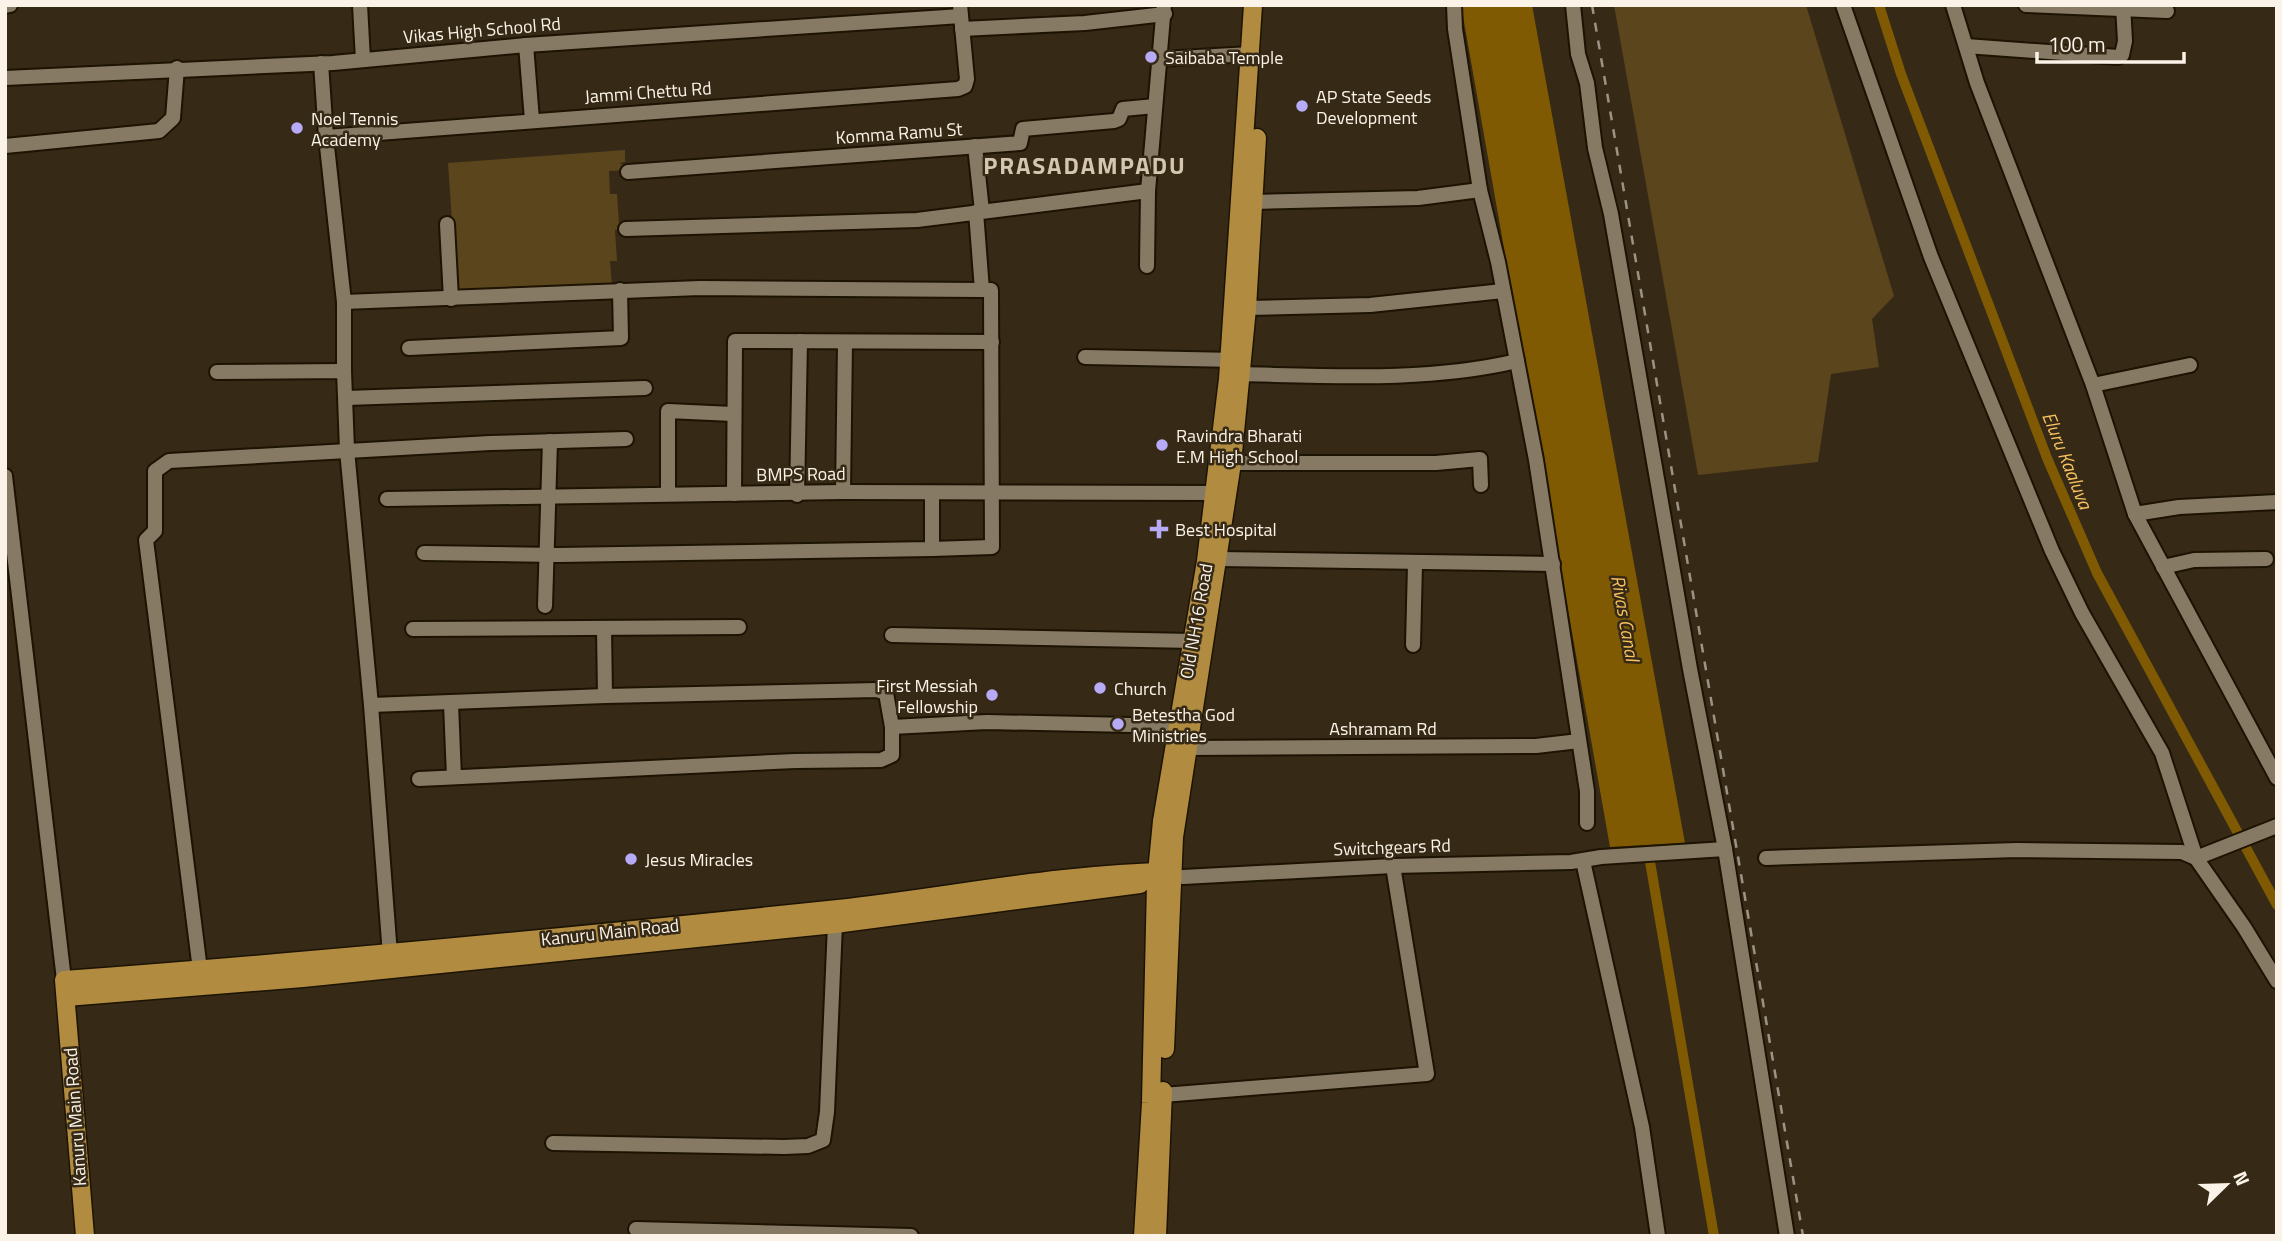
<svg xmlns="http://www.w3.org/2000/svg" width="2282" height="1241" font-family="'Titillium Web',sans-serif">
	<rect width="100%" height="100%" fill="#362a17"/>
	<g fill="#5b451c">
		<polygon points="1614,5 1806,5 1894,296 1872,319 1879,367 1831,374 1818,462 1698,475"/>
		<polygon points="625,150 625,162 619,163 627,166 627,170 609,171 610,194 617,194 619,224 622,229 615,230 617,261 610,261 612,285 457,294 448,163"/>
	</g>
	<polygon fill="#7f5a02" points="1461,5 1532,5 1685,843 1610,847"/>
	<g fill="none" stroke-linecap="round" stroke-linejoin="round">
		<g stroke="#7f5a02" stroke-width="10">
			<polyline points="1879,5 1901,74 2047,458 2097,573 2277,905"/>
			<polyline points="1648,850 1714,1236"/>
		</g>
		<defs>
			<g id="minor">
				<polyline points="360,5 363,60"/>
				<polyline points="1454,5 1455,29 1480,190 1498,262 1536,460 1587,791 1587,823"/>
				<polyline points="1573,5 1578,54 1587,83 1595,148 1611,214 1690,669 1725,849"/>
				<polyline points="1843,5 1931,257 2052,551 2082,613 2162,753 2196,858 2244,927 2277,981"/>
				<polyline points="1953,5 1977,83 2093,385 2135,514 2277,778"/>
				<polyline points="2026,5 2167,11"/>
				<polyline points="5,6 10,5"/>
				<polyline points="962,29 1085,23 1165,14"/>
				<polyline points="526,45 532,120"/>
				<polyline points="1966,46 2118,57 2122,55 2125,41 2123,5"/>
				<polyline points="1160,59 1251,54"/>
				<polyline points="321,63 326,137 958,89 965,86 967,79 960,5"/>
				<polyline points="5,78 333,63 526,45 961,16"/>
				<polyline points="326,137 344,302 344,371"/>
				<polyline points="5,146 159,131 173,118 177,68"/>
				<polyline points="975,146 982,211"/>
				<polyline points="628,172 1020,143 1023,129 1114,121 1119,119 1123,109 1155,106"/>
				<polyline points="1254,202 1418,198 1480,190"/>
				<polyline points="447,224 451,299"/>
				<polyline points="626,229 917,220 1148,191"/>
				<polyline points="1147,266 1148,191 1164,5"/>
				<polyline points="344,302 700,288 982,290"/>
				<polyline points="1247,308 1370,305 1503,291"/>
				<polyline points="409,348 621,338 620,290"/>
				<polyline points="1085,357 1237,360"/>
				<polyline points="217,372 344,371 347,450 371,705"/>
				<path d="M1240,374C1331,376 1428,382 1517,361"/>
				<polyline points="2093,385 2190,365"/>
				<polyline points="346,398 645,388"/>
				<polyline points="1232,463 1436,463 1480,459 1481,485"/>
				<polyline points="5,476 64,980"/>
				<polyline points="843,492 845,342"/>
				<polyline points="668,494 668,411 733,414"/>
				<polyline points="734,494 735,341 992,342"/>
				<polyline points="797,495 800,341"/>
				<polyline points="387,499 843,492 1216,493"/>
				<polyline points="2135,514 2179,507 2277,502"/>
				<polyline points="932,549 992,547 991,290 982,290 976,212"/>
				<polyline points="424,553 558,555 932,549 932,493"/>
				<polyline points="1219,559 1553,564"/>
				<polyline points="2163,567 2194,560 2266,559"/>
				<polyline points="545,606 550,441"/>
				<polyline points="604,628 605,696"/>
				<polyline points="413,629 739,627"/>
				<polyline points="892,635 1193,641"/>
				<polyline points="1413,645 1415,564"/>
				<polyline points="451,704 454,777"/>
				<polyline points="1188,748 1536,746 1579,741"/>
				<polyline points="419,779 795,761 881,760 892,755 892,727"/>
				<polyline points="1766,858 2017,850 2182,852 2196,858 2277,826"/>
				<polyline points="1583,861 1642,1127 1658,1236"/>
				<polyline points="1183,877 1393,866 1571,862 1601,857 1725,849 1787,1236"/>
				<polyline points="390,955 371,705 605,696 877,690 886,693 892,727 987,722 1177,726"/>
				<polyline points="200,970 146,540 155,531 155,471 169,461 490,443 626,439"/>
				<polyline points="1163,1095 1427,1074 1393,866"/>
				<polyline points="553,1143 784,1147 808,1146 823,1140 827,1112 835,924"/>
				<polyline points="636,1229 911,1236"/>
			</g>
			<g id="major">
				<polyline points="66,997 303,978 835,924 1140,884"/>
				<polyline points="1165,1049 1174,837 1232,463 1247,308 1257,138"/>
				<path d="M85,1236L64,980C323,961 580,936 838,909C949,897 1060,873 1172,872"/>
				<polyline points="1143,1236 1151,1103 1156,883 1162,821 1206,561 1228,379 1253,5"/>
				<polyline points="1157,1236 1163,1091"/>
			</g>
		</defs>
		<use href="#minor" stroke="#1d1302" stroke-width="18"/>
		<use href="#major" stroke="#1d1302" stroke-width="21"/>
		<use href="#minor" stroke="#877a64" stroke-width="14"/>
		<use href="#major" stroke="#b08b40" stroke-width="18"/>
		<polyline stroke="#9d9384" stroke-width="2.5" stroke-dasharray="9 9" stroke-linecap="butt" points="1592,5 1803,1236"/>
	</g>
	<g fill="#b7abf8" stroke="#362a17" stroke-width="2.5">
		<circle cx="1151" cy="57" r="7"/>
		<circle cx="1302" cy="106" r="7"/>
		<circle cx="297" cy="128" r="7"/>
		<circle cx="1162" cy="445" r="7"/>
		<path d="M1155.5 518.5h7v7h7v7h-7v7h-7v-7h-7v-7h7z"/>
		<circle cx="1100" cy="688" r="7"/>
		<circle cx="992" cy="695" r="7"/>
		<circle cx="1118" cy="724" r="7"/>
		<circle cx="631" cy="859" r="7"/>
	</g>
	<g text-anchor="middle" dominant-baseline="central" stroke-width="5" stroke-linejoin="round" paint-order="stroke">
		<g font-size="18" fill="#fbf3e7" stroke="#362a17">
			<text transform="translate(482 30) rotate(-5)">Vikas High School Rd</text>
			<text transform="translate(648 92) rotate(-4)">Jammi Chettu Rd</text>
			<text transform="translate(899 133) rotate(-4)">Komma Ramu St</text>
			<text transform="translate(801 474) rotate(-1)">BMPS Road</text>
			<text transform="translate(1196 621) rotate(-80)">Old NH16 Road</text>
			<text x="1383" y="728">Ashramam Rd</text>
			<text transform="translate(1392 847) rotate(-2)">Switchgears Rd</text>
			<text transform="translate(610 932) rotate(-6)">Kanuru Main Road</text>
			<text transform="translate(75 1117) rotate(-94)">Kanuru Main Road</text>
		</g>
		<g font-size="18" fill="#fbf3e7" stroke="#362a17" text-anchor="start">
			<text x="1165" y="57">Saibaba Temple</text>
			<text x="1316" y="96">AP State Seeds<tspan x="1316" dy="21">Development</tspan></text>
			<text x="311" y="118">Noel Tennis<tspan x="311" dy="21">Academy</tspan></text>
			<text x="1176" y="435">Ravindra Bharati<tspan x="1176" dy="21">E.M High School</tspan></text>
			<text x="1175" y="529">Best Hospital</text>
			<text x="978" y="685" text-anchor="end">First Messiah<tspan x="978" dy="21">Fellowship</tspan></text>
			<text x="1114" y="688">Church</text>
			<text x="1132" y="714">Betestha God<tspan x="1132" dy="21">Ministries</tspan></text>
			<text x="645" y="859">Jesus Miracles</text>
		</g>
		<g font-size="19" font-style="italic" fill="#f8c25f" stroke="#362a17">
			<text transform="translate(2068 460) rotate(68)">Eluru Kaaluva</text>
			<text transform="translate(1626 618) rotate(80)">Rivas Canal</text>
		</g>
		<g font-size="24" font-weight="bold" letter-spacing="2" fill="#d5c6af" stroke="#362a17">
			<text x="1085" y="165">PRASADAMPADU</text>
		</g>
	</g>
	<rect width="2282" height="1241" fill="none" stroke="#fbf3e7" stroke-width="14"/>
	<g transform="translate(2226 1185) rotate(67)" stroke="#362a17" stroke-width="5" paint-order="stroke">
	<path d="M0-5L12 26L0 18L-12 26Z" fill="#fbf3e7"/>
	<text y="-10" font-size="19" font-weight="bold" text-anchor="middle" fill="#fbf3e7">N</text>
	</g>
	<path d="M2037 52v10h147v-10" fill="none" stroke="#fbf3e7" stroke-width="3.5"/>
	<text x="2048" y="52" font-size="21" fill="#fbf3e7" stroke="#362a17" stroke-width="5" paint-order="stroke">100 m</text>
</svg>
